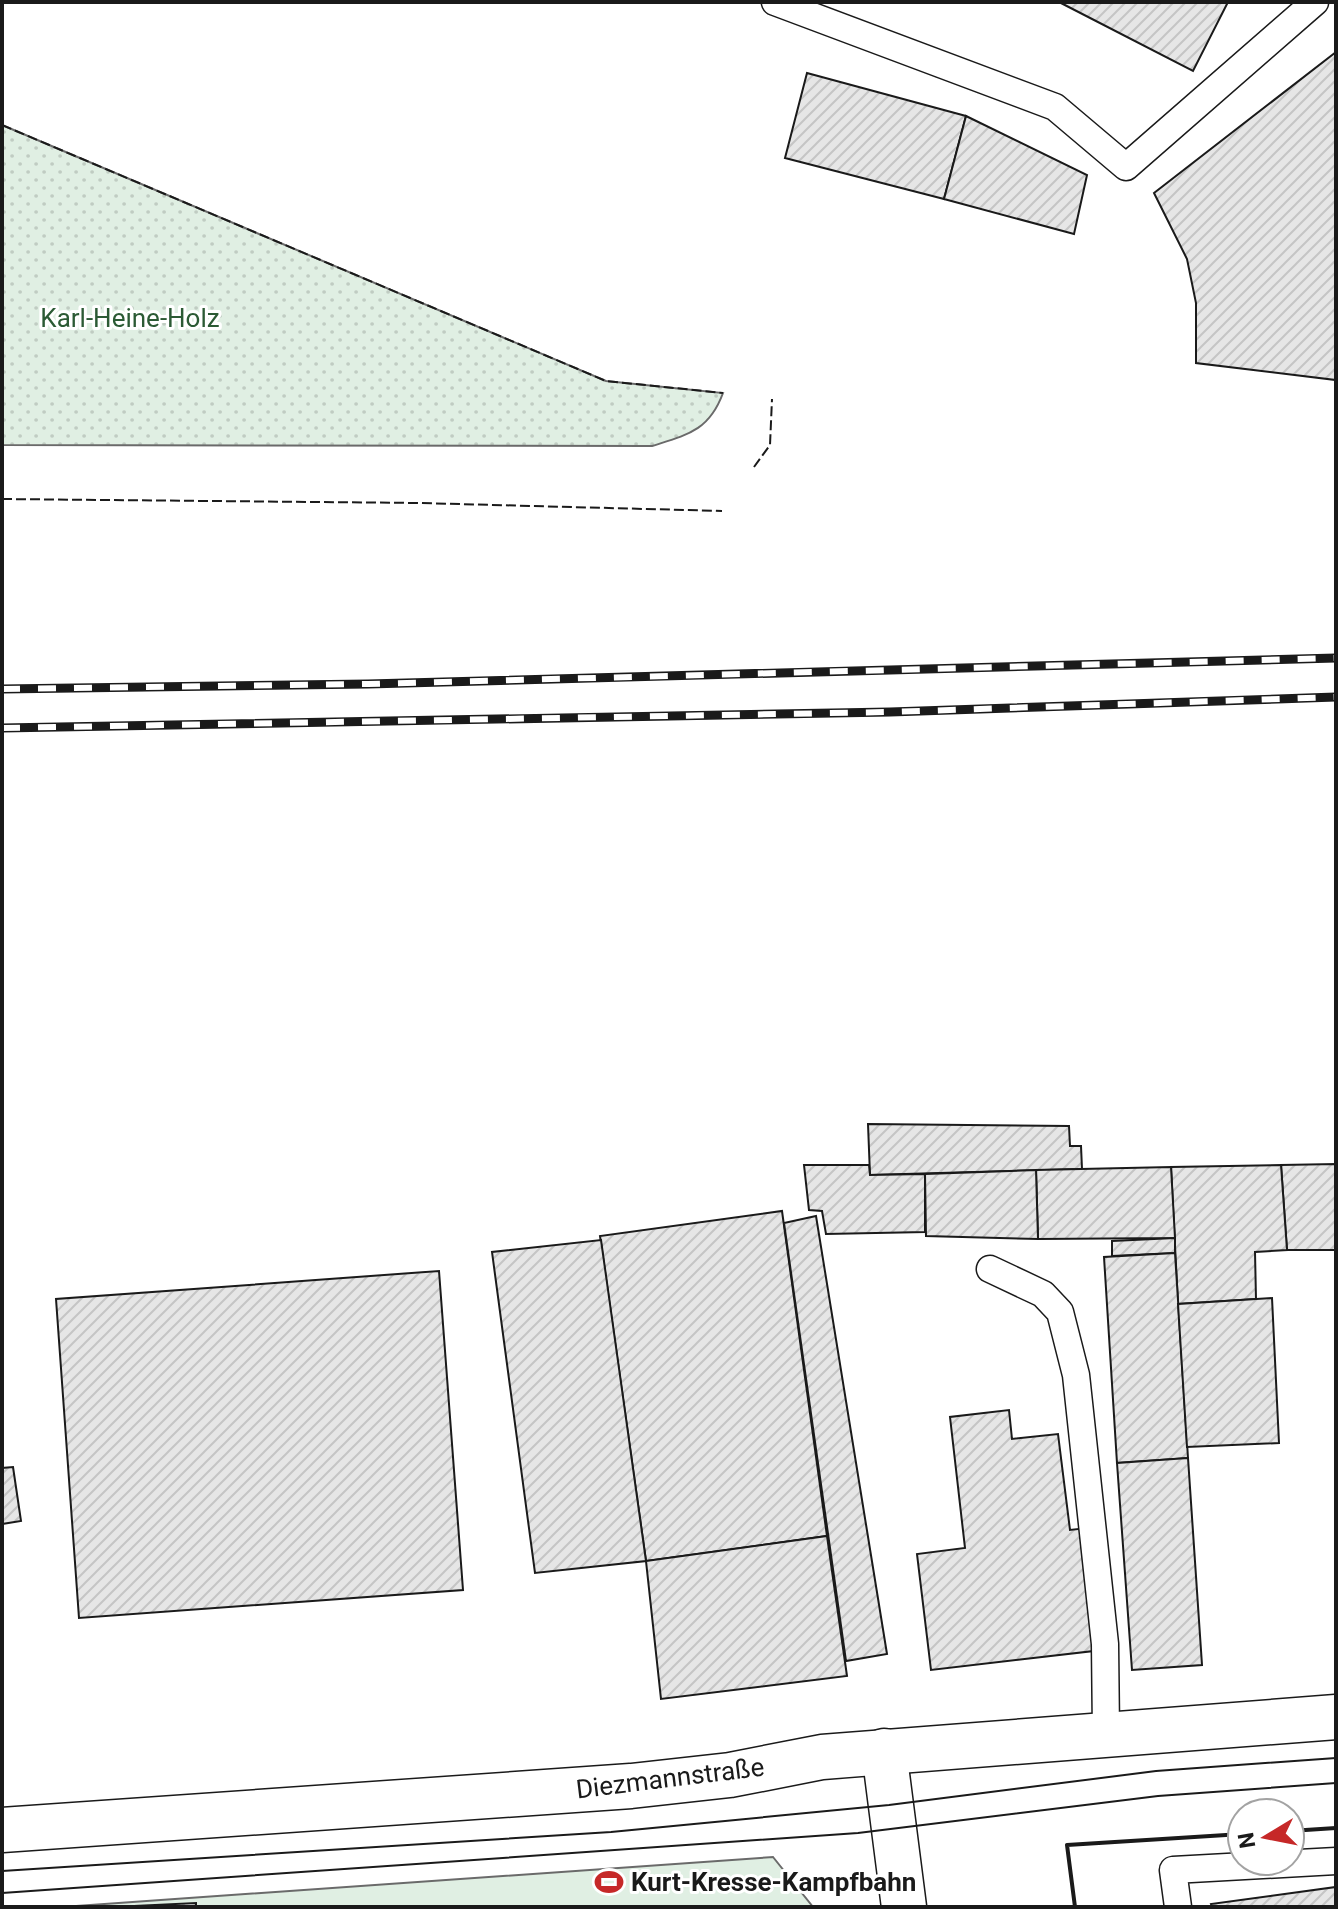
<svg xmlns="http://www.w3.org/2000/svg" width="1338" height="1909" font-family="Roboto,sans-serif">
	<defs>
		<pattern id="park-dots" width="8" height="8" patternUnits="userSpaceOnUse" patternTransform="scale(2)"><rect width="8" height="8" fill="#e0efe3"/><path d="M2 2h.1M6 6h.1" fill="none" stroke="#c0ccc2" stroke-width="1.8" stroke-linecap="round"/></pattern>
		<pattern id="building-hatch" width="6" height="6" patternUnits="userSpaceOnUse" patternTransform="scale(2)"><rect width="6" height="6" fill="#e6e6e6"/><path d="M-1 1l2-2M0 6l6-6M5 7l2-2" fill="none" stroke="#c5c5c5"/></pattern>
	</defs>
	<rect width="100%" height="100%" fill="#fff"/>
	<path fill="url(#park-dots)" stroke="#6a6a6a" stroke-width="2" d="M2,125L606,381L723,393C709,431 687,435 652,446L2,445Z"/>
	<polygon fill="#e0efe3" stroke="#6a6a6a" stroke-width="2" points="773,1857 813,1907 62,1907"/>
	<g fill="url(#building-hatch)" stroke="#1a1a1a" stroke-width="2">
		<polygon points="1059,2 1228,2 1193,71"/>
		<polygon points="1336,52 1336,380 1196,363 1196,303 1187,259 1154,193"/>
		<polygon points="807,73 966,116 944,199 785,158"/>
		<polygon points="966,116 1087,175 1074,234 944,199"/>
		<polygon points="868,1124 1069,1126 1070,1146 1081,1146 1082,1169 870,1175"/>
		<polygon points="1336,1164 1336,1250 1287,1250 1281,1165"/>
		<polygon points="804,1165 869,1165 870,1175 925,1174 925,1232 826,1234 822,1211 809,1210"/>
		<polygon points="1281,1165 1287,1250 1255,1252 1256,1299 1178,1304 1171,1167"/>
		<polygon points="1171,1167 1175,1238 1038,1239 1036,1170"/>
		<polygon points="1036,1170 1038,1239 926,1236 925,1174"/>
		<polygon points="782,1211 827,1536 646,1561 600,1236"/>
		<polygon points="816,1216 887,1654 846,1661 784,1223"/>
		<polygon points="1175,1238 1175,1253 1112,1256 1112,1241"/>
		<polygon points="601,1240 646,1561 535,1573 492,1252"/>
		<polygon points="1175,1253 1188,1458 1117,1463 1104,1257"/>
		<polygon points="439,1271 463,1590 79,1618 56,1299"/>
		<polygon points="1272,1298 1279,1443 1187,1447 1178,1304"/>
		<polygon points="1009,1410 1012,1439 1058,1434 1070,1530 1087,1528 1102,1650 931,1670 917,1554 965,1548 950,1417"/>
		<polygon points="1188,1458 1202,1665 1132,1670 1117,1463"/>
		<polygon points="13,1467 21,1521 2,1524 2,1468"/>
		<polygon points="827,1536 847,1676 661,1699 646,1561"/>
		<polygon points="1336,1887 1336,1907 1212,1907 1211,1904"/>
		<polygon points="196,1903 196,1907 113,1907"/>
	</g>
	<g fill="none" stroke-linecap="round" stroke-linejoin="round">
		<defs>
			<g id="lane">
				<polyline points="775,2 1055,107 1126,167 1315,2"/>
				<polyline points="990,1269 1043,1294 1060,1312 1076,1375 1105,1644 1106,1733"/>
				<polyline points="1178,1907 1173,1870 1336,1861"/>
			</g>
			<polyline id="street" points="884,1751 904,1907"/>
			<polyline id="secondary" points="2,1830 631,1786 730,1775 822,1757 1336,1717"/>
		</defs>
		<use href="#lane" stroke="#1a1a1a" stroke-width="29"/>
		<use href="#street" stroke="#1a1a1a" stroke-width="47"/>
		<use href="#secondary" stroke="#1a1a1a" stroke-width="47"/>
		<use href="#lane" stroke="#fff" stroke-width="26"/>
		<use href="#street" stroke="#fff" stroke-width="44"/>
		<use href="#secondary" stroke="#fff" stroke-width="44"/>
		<g stroke="#1a1a1a" stroke-width="2">
			<polyline points="2,1871 611,1832 889,1805 1156,1771 1336,1758"/>
			<polyline points="2,1893 858,1833 1158,1796 1336,1783"/>
		</g>
		<defs>
			<g id="rail">
				<polyline points="2,689 368,684 1336,658"/>
				<polyline points="2,728 890,712 1336,697"/>
			</g>
		</defs>
		<use href="#rail" stroke="#1a1a1a" stroke-width="9"/>
		<use href="#rail" stroke="#fff" stroke-width="6" stroke-dasharray="18" stroke-linecap="butt"/>
		<g stroke="#1a1a1a" stroke-width="2" stroke-dasharray="10 4" stroke-linecap="butt">
			<polyline points="2,125 606,381 723,393"/>
			<polyline points="754,467 770,445 772,399"/>
			<polyline points="2,499 420,503 722,511"/>
		</g>
		<g stroke="#1a1a1a" stroke-width="4">
			<polyline points="1290,1831 1336,1828"/>
			<polyline points="1075,1907 1067,1845 1242,1834"/>
		</g>
	</g>
	<defs>
		<symbol id="stadium-bare" viewBox="-9 -9 18 18"><path d="M0-5a6.5 5 0 1 0 0 10a6.5 5 0 1 0 0-10ZM-3.5-1.8h7v3.6h-7Z" fill="#c62828" stroke="#fff" stroke-width="2.5" paint-order="stroke"/></symbol>
	</defs>
	<g fill-rule="evenodd">
		<use href="#stadium-bare" x="589" y="1862" width="40" height="40"/>
	</g>
	<g text-anchor="middle" dominant-baseline="central" stroke-width="6" stroke-linejoin="round" paint-order="stroke">
		<g font-size="26" fill="#2b5a34" stroke="#fff">
			<text x="130" y="318">Karl-Heine-Holz</text>
		</g>
		<g font-size="26" fill="#1a1a1a" stroke="#fff">
			<text transform="translate(670 1778) rotate(-7)">Diezmannstraße</text>
		</g>
		<g font-size="26" font-weight="bold" fill="#1a1a1a" stroke="#fff" text-anchor="start">
			<text x="631" y="1882">Kurt-Kresse-Kampfbahn</text>
		</g>
	</g>
	<rect width="1338" height="1909" fill="none" stroke="#1a1a1a" stroke-width="8"/>
	<g transform="translate(1266 1837) rotate(260)"><circle r="38" fill="#ffffff" stroke="#a3a3a3" stroke-width="2"/>
	<path d="M0-6L14 30L0 20L-14 30Z" fill="#c62828"/>
	<text y="-12" font-size="22" font-weight="bold" text-anchor="middle" fill="#1a1a1a">N</text>
	</g>
</svg>
